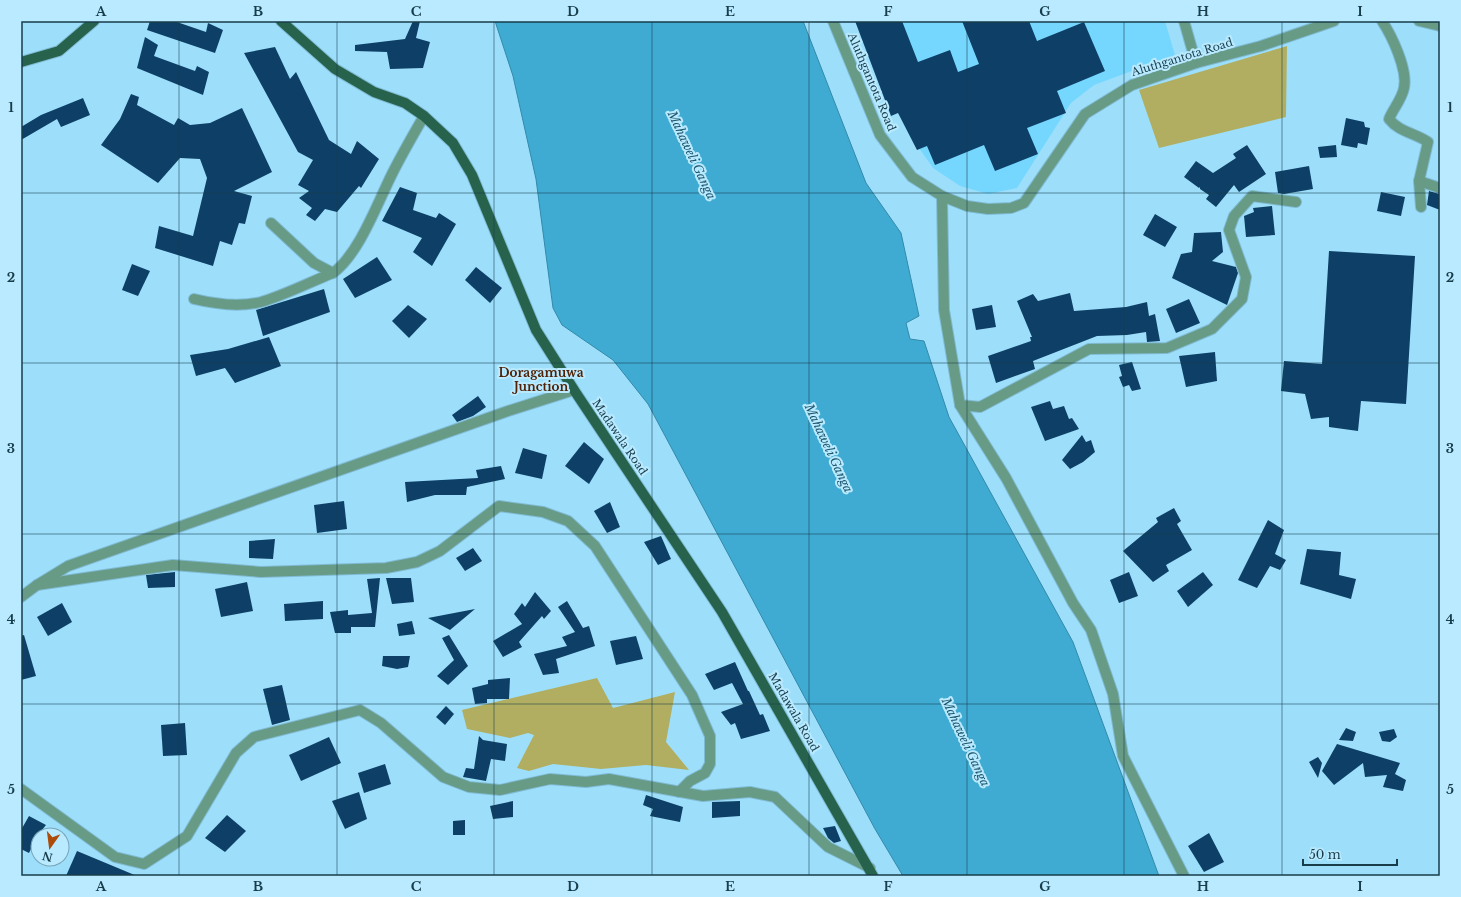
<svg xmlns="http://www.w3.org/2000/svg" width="1461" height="897" font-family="'Libre Baskerville',serif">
	<rect width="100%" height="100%" fill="#9ddffb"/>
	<polygon fill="#76d7fe" points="861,21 1165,21 1175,55 1094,85 1071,103 1017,188 988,194 960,186 933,168 914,141"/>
	<g fill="#b1ae61">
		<polygon points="1287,46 1286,117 1159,148 1139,90"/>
		<polygon points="597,678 613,708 675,692 666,742 689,770 646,765 601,769 553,764 529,771 517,768 534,735 528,733 510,738 467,729 462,710"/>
	</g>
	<polygon fill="#3fabd3" stroke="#338aaa" points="495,21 803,21 866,183 901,233 919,316 906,323 910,339 924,341 949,417 1073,642 1159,876 903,876 875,829 648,404 613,360 562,325 553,308 536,179 513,76"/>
	<g fill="#0e4067">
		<polygon points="150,21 174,21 206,32 208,23 223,30 215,53 147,30"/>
		<polygon points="413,21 420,21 416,38 430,42 423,68 390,69 387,52 355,51 355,45 405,39"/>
		<polygon points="855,21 902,21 918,62 950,50 958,72 979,64 962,21 1029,21 1037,41 1084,22 1105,71 1057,91 1066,113 1027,128 1038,154 995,171 984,145 935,165 927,146 917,150 898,113 891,116"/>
		<polygon points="145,37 158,45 154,56 195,71 197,66 209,72 203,95 137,68"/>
		<polygon points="275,47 290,79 296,72 329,140 351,154 357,141 379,159 361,188 359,186 337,212 325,209 315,221 306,215 312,208 299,198 309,191 298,185 313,160 298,152 244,53"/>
		<polygon points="131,94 139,97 137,105 174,125 178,118 190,125 210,123 242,108 272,172 234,191 252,196 245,224 239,223 232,245 220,241 213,266 155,248 159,226 193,236 207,178 200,159 180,158 158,183 101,145 120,119"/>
		<polygon points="83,98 90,115 61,127 57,119 21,140 21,127 41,115"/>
		<polygon points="1346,118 1364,122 1365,127 1370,128 1367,145 1358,143 1357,148 1341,145"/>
		<polygon points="1247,145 1266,174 1239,192 1234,185 1216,207 1206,199 1209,195 1200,189 1200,187 1199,188 1184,177 1196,161 1213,173 1236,158 1233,154"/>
		<polygon points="1336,145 1337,157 1320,158 1318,147"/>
		<polygon points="1309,166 1313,189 1284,194 1278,193 1275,172"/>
		<polygon points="400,187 417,193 413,210 436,218 439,213 456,224 432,266 413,252 422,238 382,221"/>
		<polygon points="1429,191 1440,194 1440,210 1427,205"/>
		<polygon points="1381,192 1405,197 1401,216 1377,211"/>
		<polygon points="1272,206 1275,235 1246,237 1244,216 1254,212 1253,208"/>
		<polygon points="1155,214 1177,227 1165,247 1143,235"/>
		<polygon points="1221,232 1223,252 1212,261 1236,267 1238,273 1227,305 1172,278 1181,254 1192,252 1194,233"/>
		<polygon points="1329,251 1415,256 1406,404 1361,401 1358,431 1329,427 1329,417 1311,419 1305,394 1281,391 1284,361 1322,364"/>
		<polygon points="377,257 392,280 355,298 343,279"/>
		<polygon points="132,264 150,271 138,296 122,290"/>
		<polygon points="476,267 502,288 490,303 465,280"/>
		<polygon points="324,289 330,312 263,336 256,310"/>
		<polygon points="1070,293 1074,311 1126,307 1147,302 1149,316 1155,314 1160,341 1147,342 1146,332 1127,335 1097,336 1033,361 1035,369 996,383 988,356 1031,341 1030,337 1032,337 1017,301 1033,294 1038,301"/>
		<polygon points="1189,299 1200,323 1176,333 1166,309"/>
		<polygon points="408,305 427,319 409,338 392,321"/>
		<polygon points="992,305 996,327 976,330 972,309"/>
		<polygon points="269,337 281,366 235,383 225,368 196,376 190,355 228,349"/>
		<polygon points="1215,352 1217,381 1186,387 1179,356"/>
		<polygon points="1132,362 1141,389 1132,391 1129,385 1123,387 1119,377 1122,376 1119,365"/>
		<polygon points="478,396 486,407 473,416 457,422 452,415"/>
		<polygon points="1050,401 1053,409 1064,406 1069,419 1072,418 1079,429 1045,441 1031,407"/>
		<polygon points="1082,435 1086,442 1091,440 1095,452 1083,462 1070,469 1062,460"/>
		<polygon points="584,442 604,459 589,484 565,466"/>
		<polygon points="523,448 547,455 542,479 515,473"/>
		<polygon points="501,466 505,479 467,487 466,495 435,495 407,502 405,482 478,478 476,470"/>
		<polygon points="344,501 347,529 317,533 314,505"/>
		<polygon points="610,502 620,527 607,533 594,511"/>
		<polygon points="1174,508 1181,521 1177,524 1192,550 1166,565 1169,571 1153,582 1123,551 1158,522 1156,518"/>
		<polygon points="1268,520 1284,530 1275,554 1286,560 1280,570 1270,566 1257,588 1238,580"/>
		<polygon points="661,536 671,559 658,565 644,542"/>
		<polygon points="275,539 273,559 249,558 249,541"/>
		<polygon points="473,548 482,561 465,571 456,558"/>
		<polygon points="1307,549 1341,552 1339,575 1356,579 1351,599 1300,584"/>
		<polygon points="175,572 175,587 148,588 146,575"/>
		<polygon points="1129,572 1138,596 1119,603 1110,580"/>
		<polygon points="1203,572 1213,585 1188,607 1177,591"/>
		<polygon points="380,578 375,627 351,627 351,633 335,633 330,612 348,610 348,615 372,613 367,579"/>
		<polygon points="386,578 411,578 414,602 392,604"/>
		<polygon points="247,582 253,611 221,617 215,589"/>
		<polygon points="535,592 551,611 544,619 542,616 519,642 522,647 503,657 493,641 522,624 514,614 522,603 525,607"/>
		<polygon points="323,601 323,619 285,621 284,604"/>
		<polygon points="567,601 583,628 589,626 595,646 556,659 559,673 543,675 534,654 567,646 562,637 575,632 558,607"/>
		<polygon points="62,603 72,622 48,636 37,617"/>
		<polygon points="475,609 450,630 428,618"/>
		<polygon points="412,621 415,634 399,636 397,624"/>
		<polygon points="24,635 36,676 21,680 21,636"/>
		<polygon points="449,635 468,666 448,685 437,676 454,660 442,638"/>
		<polygon points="636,636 643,659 616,665 610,641"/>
		<polygon points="383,656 410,656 408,667 397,669 382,666"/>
		<polygon points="735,662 748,691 749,691 760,715 763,714 770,731 741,739 735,723 731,725 721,712 743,704 732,683 714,690 705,674"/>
		<polygon points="510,678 509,699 487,699 487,703 475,704 472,688 488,684 488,680"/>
		<polygon points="282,685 290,720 272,725 263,689"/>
		<polygon points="446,706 454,714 445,725 436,717"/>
		<polygon points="185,723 187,755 163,756 161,725"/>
		<polygon points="1346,728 1356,732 1353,741 1339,740"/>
		<polygon points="1394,729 1397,737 1390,742 1382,741 1379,732"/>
		<polygon points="479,736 483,740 507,744 505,761 491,759 486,781 463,777 466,768 474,769"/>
		<polygon points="329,737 341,763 301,781 289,755"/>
		<polygon points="1337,744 1400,763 1395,774 1406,780 1403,791 1383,787 1387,775 1365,777 1363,763 1334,785 1322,771"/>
		<polygon points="1318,757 1322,763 1318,778 1309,762"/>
		<polygon points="385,764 391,784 364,793 358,773"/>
		<polygon points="359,792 367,819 345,829 332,801"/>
		<polygon points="646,795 683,807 680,822 650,816 653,809 643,805"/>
		<polygon points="513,801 513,817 493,819 490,806"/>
		<polygon points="740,801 740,816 712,818 712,802"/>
		<polygon points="227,815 246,831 225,852 205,838"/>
		<polygon points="29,816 46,825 38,835 29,853 21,849 21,830"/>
		<polygon points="465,820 465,835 453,835 453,821"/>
		<polygon points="835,826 841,841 834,843 828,838 823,828"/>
		<polygon points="1209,833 1224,862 1204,872 1188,846"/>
		<polygon points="77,851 137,876 66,876"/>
	</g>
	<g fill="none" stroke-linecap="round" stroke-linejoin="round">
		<defs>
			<g id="minor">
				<polyline points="833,21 880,135 912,177 942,196 967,206 988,209 1011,208 1024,203 1085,114 1132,85 1196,63 1261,46 1334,21"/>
				<polyline points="1184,21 1196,63"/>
				<path d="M1382,21C1392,36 1408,70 1404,88C1402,99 1393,109 1389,119C1399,132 1415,133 1428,142L1419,181L1421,207"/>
				<polyline points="1419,21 1440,26"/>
				<polyline points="1419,181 1440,188"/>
				<polyline points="942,196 944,310 960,405 1006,478 1073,603 1091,630 1113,694 1123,756 1184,876"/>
				<polyline points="271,223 314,263 333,273"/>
				<path d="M194,299C215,304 240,307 261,302C285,295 310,282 333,273C359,254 377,204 392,174C402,154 413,135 424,116"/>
				<polyline points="960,405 980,407 1089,349 1167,348 1212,329 1242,299 1246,277 1229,230 1234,216 1252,196 1296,202"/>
				<polyline points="37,585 173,565 261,572 386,568 417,562 440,551 499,506 543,512 568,521 595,546 692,695 710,736 710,764 705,773 690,781 679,792"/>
				<polyline points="21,597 37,585 68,566 508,411 574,390"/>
				<polyline points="21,789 115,857 144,864 187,836 236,753 254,737 360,710 381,723 443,777 469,787 500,790 550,779 586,782 609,779 703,796 750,792 775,797 828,847 870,868"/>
			</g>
			<g id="major">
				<polyline points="281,21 335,69 374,92 405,103 424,116 453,143 472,175 536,330 574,390 722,612 873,876"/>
				<polyline points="21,62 59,51 94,21"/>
			</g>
		</defs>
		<use href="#minor" stroke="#80bbd4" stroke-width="12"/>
		<use href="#major" stroke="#80bbd4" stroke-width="12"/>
		<use href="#minor" stroke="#689b86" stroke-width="10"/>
		<use href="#major" stroke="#27624d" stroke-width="10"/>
	</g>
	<path fill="none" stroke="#173c4a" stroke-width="1" stroke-opacity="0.55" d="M179,21V876M337,21V876M494,21V876M652,21V876M809,21V876M967,21V876M1124,21V876M1282,21V876M21,193H1440M21,363H1440M21,534H1440M21,704H1440"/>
	<g text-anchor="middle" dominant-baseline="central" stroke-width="4" stroke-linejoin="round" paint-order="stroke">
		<g font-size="11" fill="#173c4a" stroke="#b9eaff">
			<text transform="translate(1182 57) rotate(-17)">Aluthgantota Road</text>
			<text transform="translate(872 82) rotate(67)">Aluthgantota Road</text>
			<text transform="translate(620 437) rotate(56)">Madawala Road</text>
			<text transform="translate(794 712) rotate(60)">Madawala Road</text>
		</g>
		<g font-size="12" font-style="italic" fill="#1d566c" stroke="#b9eaff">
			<text transform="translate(692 155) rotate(65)">Mahaweli Ganga</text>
			<text transform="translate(829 448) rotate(65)">Mahaweli Ganga</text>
			<text transform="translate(966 742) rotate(65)">Mahaweli Ganga</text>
		</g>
		<g font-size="12" font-weight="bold" fill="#502105" stroke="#b9eaff">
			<text x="541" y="372">Doragamuwa<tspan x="541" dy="14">Junction</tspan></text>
		</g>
	</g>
	<rect width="1461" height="897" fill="none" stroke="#b9eaff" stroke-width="44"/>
	<g transform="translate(50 847) rotate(194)"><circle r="19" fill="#b9eaff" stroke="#78a4b7"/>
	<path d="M0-3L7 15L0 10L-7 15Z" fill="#ad4b0a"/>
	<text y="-6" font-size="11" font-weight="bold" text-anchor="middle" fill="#173c4a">N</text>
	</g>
	<path d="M1303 859v6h94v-6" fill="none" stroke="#173c4a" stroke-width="2"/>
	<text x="1309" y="859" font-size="12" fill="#173c4a" stroke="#b9eaff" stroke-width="3" paint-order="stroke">50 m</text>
	<rect x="22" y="22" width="1417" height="853" fill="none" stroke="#173c4a" stroke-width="1.5"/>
	<g font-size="13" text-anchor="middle" font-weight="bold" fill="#173c4a">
		<text x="101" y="16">A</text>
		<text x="258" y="16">B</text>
		<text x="416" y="16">C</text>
		<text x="573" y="16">D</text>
		<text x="730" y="16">E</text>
		<text x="888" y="16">F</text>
		<text x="1045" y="16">G</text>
		<text x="1203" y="16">H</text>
		<text x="1360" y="16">I</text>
		<text x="11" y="112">1</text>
		<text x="1450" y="112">1</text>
		<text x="11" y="282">2</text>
		<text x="1450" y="282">2</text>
		<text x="11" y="453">3</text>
		<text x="1450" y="453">3</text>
		<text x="11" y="624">4</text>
		<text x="1450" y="624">4</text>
		<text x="11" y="794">5</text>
		<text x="1450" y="794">5</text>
		<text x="101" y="891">A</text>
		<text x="258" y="891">B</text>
		<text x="416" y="891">C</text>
		<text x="573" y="891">D</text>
		<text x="730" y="891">E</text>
		<text x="888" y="891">F</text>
		<text x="1045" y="891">G</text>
		<text x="1203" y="891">H</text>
		<text x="1360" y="891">I</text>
	</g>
</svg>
